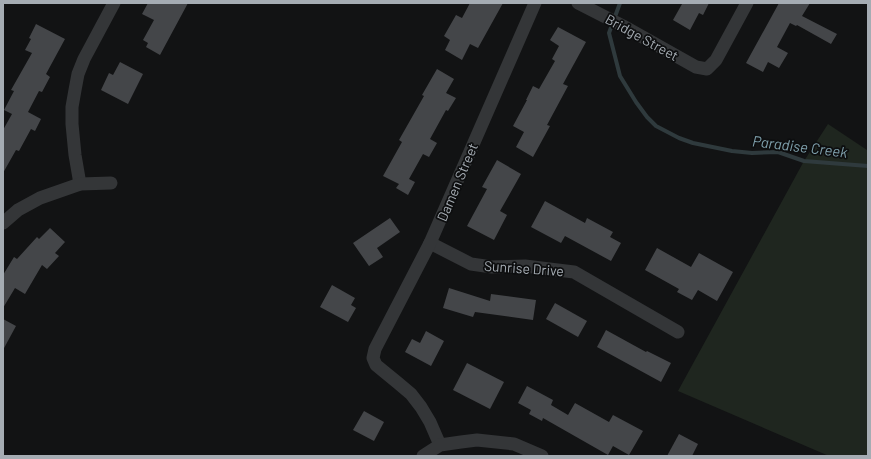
<svg xmlns="http://www.w3.org/2000/svg" width="871" height="459" font-family="Barlow,sans-serif">
	<rect width="100%" height="100%" fill="#121314"/>
	<polygon fill="#1f261f" points="828,124 867,150 868,149 868,456 829,456 678,391 804,161"/>
	<g fill="none" stroke-linecap="round" stroke-linejoin="round">
		<polyline stroke="#2f3a3d" stroke-width="4" points="620,3 609,33 620,76 636,102 647,117 656,126 679,138 693,143 732,151 752,153 778,152 804,161 868,166"/>
	</g>
	<g fill="#444649">
		<polygon points="148,3 188,3 160,55 146,47 148,43 143,40 154,20 142,14"/>
		<polygon points="470,3 503,3 478,48 470,44 462,60 445,50 450,40 444,36 456,15 462,18"/>
		<polygon points="681,3 709,3 703,15 699,13 690,30 673,20 682,4"/>
		<polygon points="779,3 810,3 802,16 837,34 831,44 797,25 796,26 790,23 777,47 788,53 779,68 768,62 763,72 746,63"/>
		<polygon points="36,24 65,39 46,74 50,77 42,92 39,91 28,112 41,119 35,131 31,129 19,151 16,150 3,173 3,130 12,114 4,110 14,91 11,90 32,53 25,50 31,39 29,38"/>
		<polygon points="558,27 586,42 563,84 568,86 547,125 550,126 533,157 516,147 524,132 513,126 527,100 526,100 533,86 539,89 555,61 552,59 559,46 550,40"/>
		<polygon points="120,62 143,74 128,104 101,90 109,73 113,75"/>
		<polygon points="437,69 454,79 446,93 456,98 448,111 446,110 430,139 437,143 429,157 423,154 409,179 415,182 408,195 396,188 399,184 383,176 402,142 399,140 424,96 422,95"/>
		<polygon points="497,160 521,174 500,211 507,215 494,240 467,226 487,189 482,187"/>
		<polygon points="545,201 585,223 587,218 613,232 610,237 621,243 611,261 565,236 561,243 531,227"/>
		<polygon points="390,218 400,232 377,248 383,257 369,266 353,243"/>
		<polygon points="50,228 65,242 55,253 59,256 47,269 42,265 25,294 15,288 3,308 3,275 14,257 17,259 37,237 39,239"/>
		<polygon points="657,248 691,267 699,253 733,272 717,301 698,290 692,300 677,292 679,289 645,270"/>
		<polygon points="332,285 355,298 351,305 356,308 348,322 320,307"/>
		<polygon points="449,288 490,301 491,294 536,300 533,320 475,312 473,317 443,308"/>
		<polygon points="555,303 587,321 578,337 546,319"/>
		<polygon points="3,319 16,326 3,350"/>
		<polygon points="606,330 646,352 647,351 671,363 661,382 597,347"/>
		<polygon points="426,331 444,341 431,366 405,352 412,339 420,343"/>
		<polygon points="467,363 504,382 490,409 453,390"/>
		<polygon points="527,386 553,400 551,405 568,415 575,403 609,422 613,415 643,431 629,455 613,446 608,455 543,418 542,421 529,414 531,410 518,403"/>
		<polygon points="364,411 384,422 374,441 353,430"/>
		<polygon points="679,434 698,444 692,456 667,456"/>
	</g>
	<g fill="none" stroke-linecap="round" stroke-linejoin="round">
		<g stroke="#343638" stroke-width="13">
			<polyline points="578,3 623,26 696,67 707,69 716,60 747,3"/>
			<polyline points="80,184 75,155 72,124 72,107 75,90 78,74 84,59 114,3"/>
			<polyline points="3,223 18,210 40,198 80,184 111,183"/>
			<polyline points="430,243 471,264 492,267 525,266 574,272 678,332"/>
			<polyline points="440,445 430,422 421,407 411,394 398,383 376,365 373,358 375,349 430,243 535,3"/>
			<polyline points="423,456 440,445 461,442 477,440 514,444 542,456"/>
		</g>
	</g>
	<g text-anchor="middle" dominant-baseline="central" stroke-width="3.5" stroke-linejoin="round" paint-order="stroke">
		<g font-size="14" fill="#a5acb3" stroke="#0d0e0f">
			<text transform="translate(642 37) rotate(29)">Bridge Street</text>
			<text transform="translate(457 182) rotate(-67)">Damen Street</text>
			<text transform="translate(524 268) rotate(4)">Sunrise Drive</text>
		</g>
		<g font-size="15" font-style="italic" fill="#7fa0ac" stroke="#0d0e0f">
			<text transform="translate(800 146) rotate(7)">Paradise Creek</text>
		</g>
	</g>
	<rect width="871" height="459" fill="none" stroke="#a5acb3" stroke-width="8"/>
</svg>
